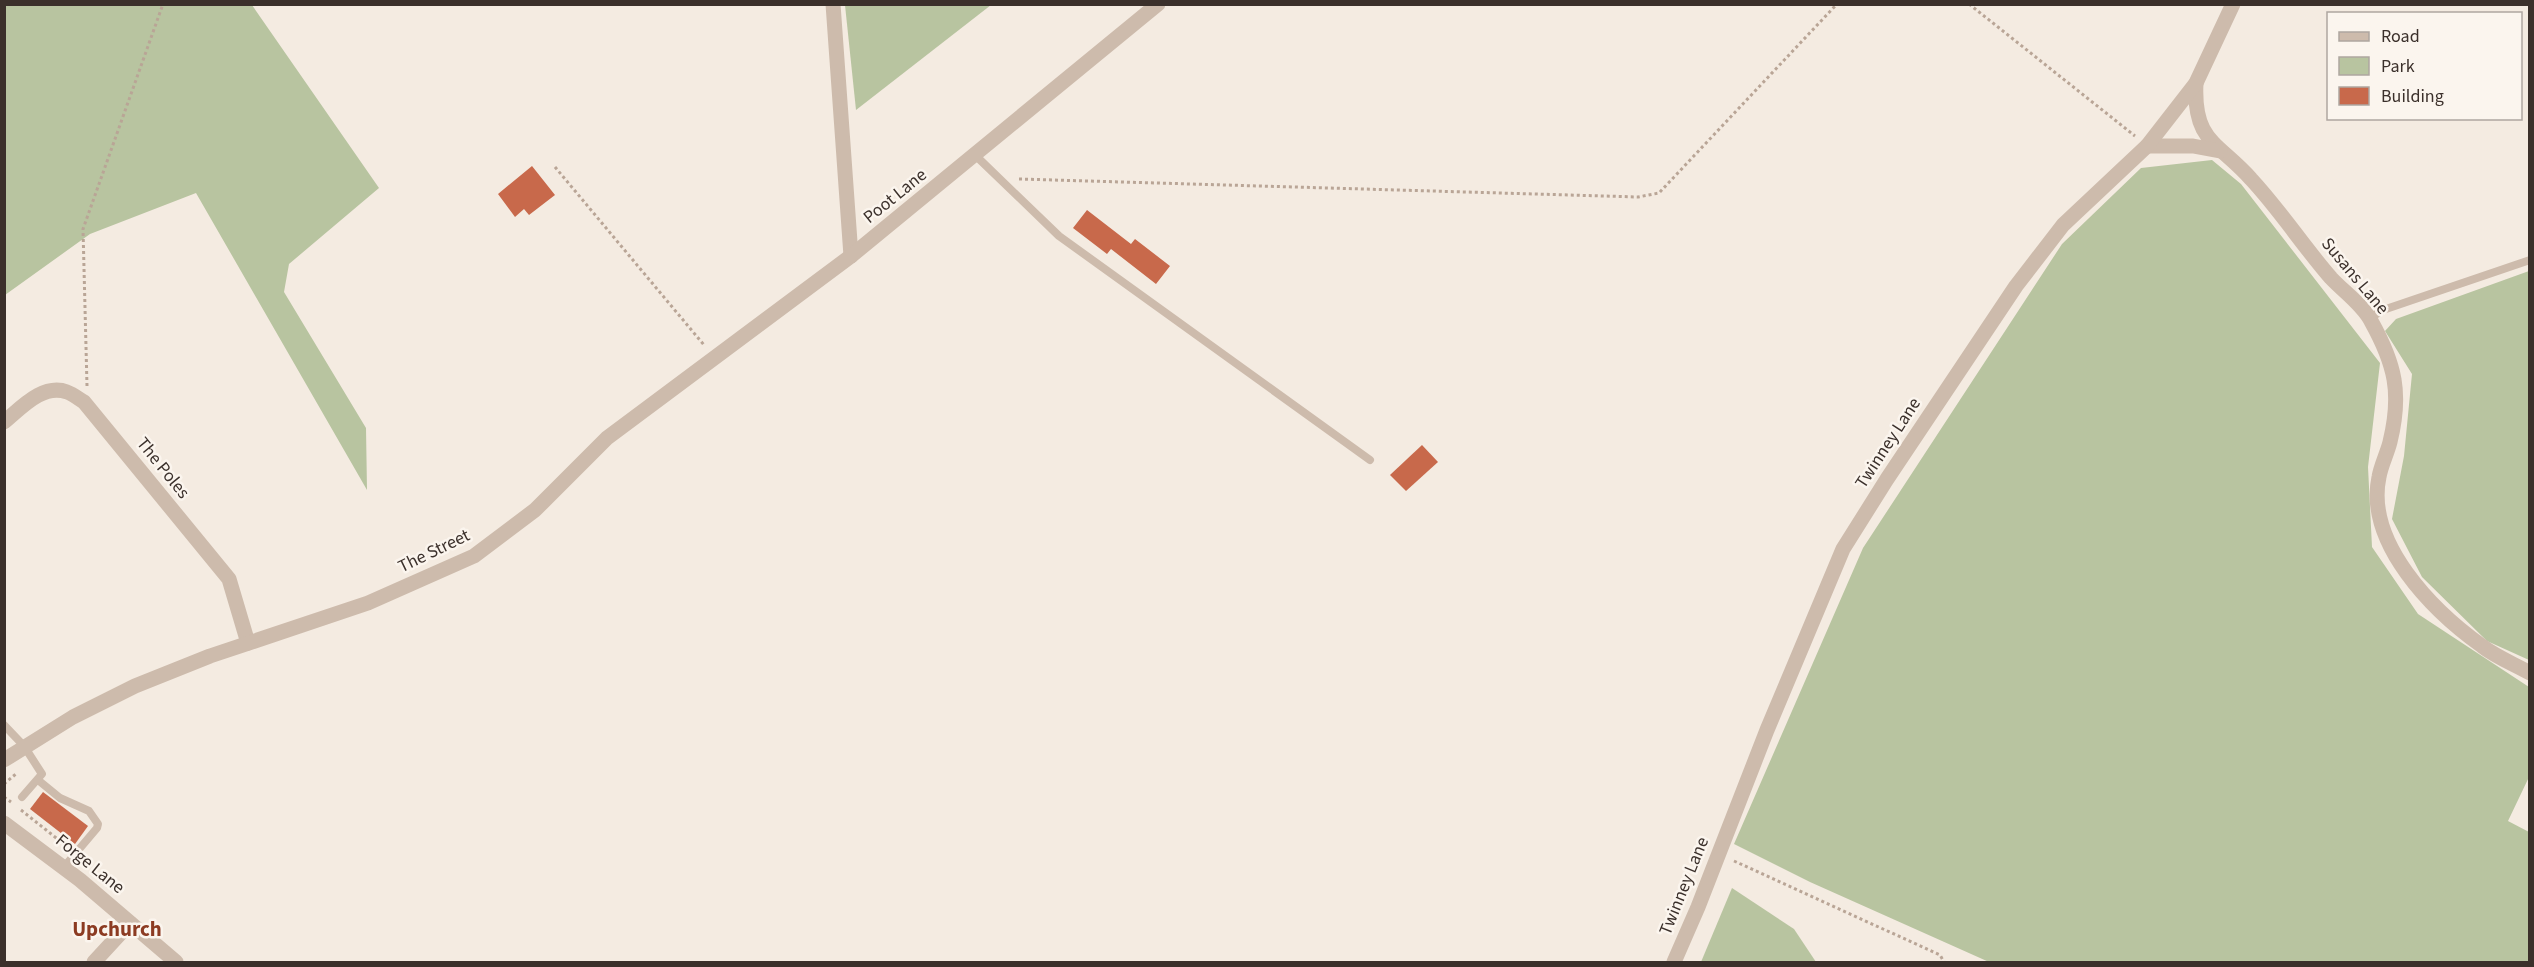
<svg xmlns="http://www.w3.org/2000/svg" width="2534" height="967" font-family="'Source Sans 3',sans-serif">
	<rect width="100%" height="100%" fill="#f4ebe1"/>
	<g fill="#b8c4a0">
		<polygon points="4,5 252,5 379,188 289,264 284,292 366,428 367,490 196,193 90,234 5,295"/>
		<polygon points="845,5 845,4 991,5 856,110"/>
		<polygon points="2212,160 2241,184 2380,363 2368,467 2372,547 2418,614 2529,687 2529,777 2508,821 2529,832 2529,962 1989,962 1810,882 1734,844 1863,548 2062,244 2141,168"/>
		<polygon points="2529,271 2529,660 2487,641 2422,577 2392,519 2404,456 2412,374 2385,331 2396,319"/>
		<polygon points="1732,888 1794,929 1816,962 1701,962"/>
	</g>
	<g fill="#c8694b">
		<polygon points="532,166 555,195 529,215 524,209 515,217 498,194"/>
		<polygon points="1087,210 1131,244 1135,239 1170,266 1156,284 1111,249 1107,254 1073,228"/>
		<polygon points="1422,445 1438,462 1406,491 1390,475"/>
		<polygon points="43,792 88,826 75,844 30,809"/>
	</g>
	<g fill="none" stroke-linecap="round" stroke-linejoin="round">
		<g stroke="#b9a596" stroke-width="3" stroke-dasharray="3 3" stroke-linecap="butt">
			<polyline points="1969,4 2135,136"/>
			<polyline points="555,167 704,345"/>
			<polyline points="1019,179 1638,197 1659,193 1837,4"/>
			<polyline points="87,386 83,229 163,4"/>
			<polyline points="4,784 17,773"/>
			<polyline points="4,797 11,802"/>
			<polyline points="21,810 65,845"/>
			<polyline points="1734,861 1940,955 1944,962"/>
		</g>
		<g stroke="#cdbbac" stroke-width="8">
			<polyline points="975,155 1059,236 1370,460"/>
			<polyline points="2370,318 2383,310 2530,260"/>
			<polyline points="4,725 24,746 42,774 22,797"/>
			<polyline points="38,780 60,798 89,811 98,824 97,828 64,867"/>
		</g>
		<g stroke="#cdbbac" stroke-width="15">
			<polyline points="833,4 851,256"/>
			<path d="M2196,83C2193,142 2218,142 2251,179C2280,210 2303,246 2331,278C2344,292 2362,304 2371,321C2395,364 2402,393 2390,442C2387,454 2381,465 2379,477C2365,543 2433,611 2482,646C2496,657 2514,664 2530,673"/>
			<polyline points="2147,146 2193,146 2220,151"/>
			<path d="M4,422C21,408 43,383 67,392C73,394 79,399 84,402L229,579L248,643"/>
			<polyline points="4,760 73,717 135,686 210,656 368,603 474,556 535,510 607,438 851,256 1158,4"/>
			<polyline points="94,962 130,923"/>
			<polyline points="1674,962 1698,907 1767,730 1843,549 1887,479 2016,286 2063,225 2147,146 2196,83 2233,4"/>
		</g>
		<polyline stroke="#cdbbac" stroke-width="15" points="4,823 80,880 176,962"/>
	</g>
	<g text-anchor="middle" dominant-baseline="central" stroke-width="5" stroke-linejoin="round" paint-order="stroke">
		<g font-size="18" fill="#3b302b" stroke="#fbf5ee">
			<text transform="translate(895 196) rotate(-39)">Poot Lane</text>
			<text transform="translate(2355 276) rotate(50)">Susans Lane</text>
			<text transform="translate(1888 443) rotate(-57)">Twinney Lane</text>
			<text transform="translate(163 468) rotate(51)">The Poles</text>
			<text transform="translate(434 551) rotate(-26)">The Street</text>
			<text transform="translate(90 864) rotate(39)">Forge Lane</text>
			<text transform="translate(1684 886) rotate(-68)">Twinney Lane</text>
		</g>
		<g font-size="21" font-weight="bold" fill="#8c3b22" stroke="#fbf5ee">
			<text x="117" y="929">Upchurch</text>
		</g>
	</g>
	<rect width="2534" height="967" fill="none" stroke="#3b302b" stroke-width="12"/>
	<rect x="2327" y="12" width="195" height="108" fill="#fbf5ee" stroke="#aea6a0" stroke-width="1.5"/>
	<rect x="2339" y="32" width="30" height="9" fill="#cdbbac" stroke="#aea6a0" stroke-width="1.5"/>
	<text x="2381" y="42" font-size="18" fill="#3b302b">Road</text>
	<rect x="2339" y="57" width="30" height="18" fill="#b8c4a0" stroke="#aea6a0" stroke-width="1.5"/>
	<text x="2381" y="72" font-size="18" fill="#3b302b">Park</text>
	<rect x="2339" y="87" width="30" height="18" fill="#c8694b" stroke="#aea6a0" stroke-width="1.5"/>
	<text x="2381" y="102" font-size="18" fill="#3b302b">Building</text>
</svg>
